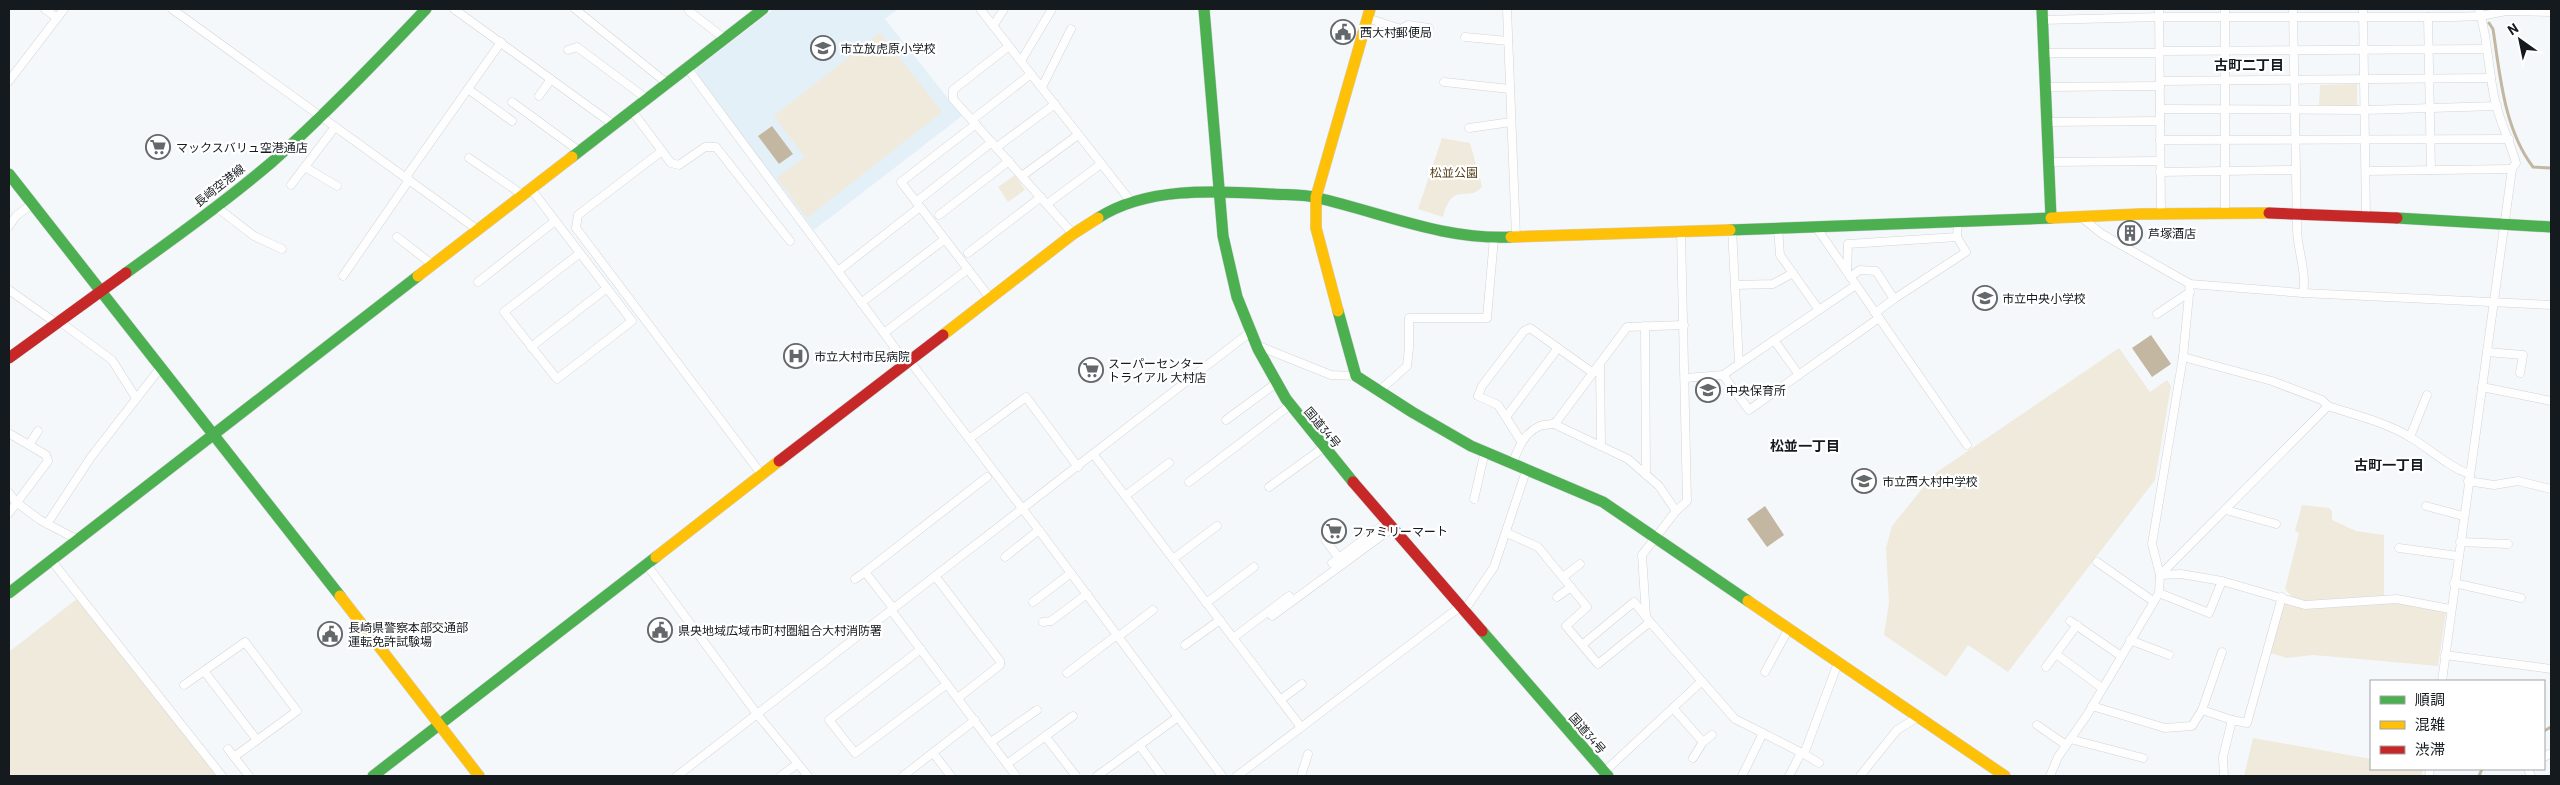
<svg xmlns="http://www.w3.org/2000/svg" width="2560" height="785" font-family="Barlow,'Noto Sans JP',sans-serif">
	<rect width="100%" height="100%" fill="#f5f8fb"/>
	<polygon fill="#e4f0f8" points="774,9 898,9 885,19 962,116 814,230 696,75 697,68"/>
	<g fill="#f0eadc">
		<polygon points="880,33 942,112 807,218 777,178 805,157 774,116"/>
		<polygon points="2357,84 2357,107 2319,106 2320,85"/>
		<path d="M1442,138L1470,143L1482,186C1469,205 1453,178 1443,217L1418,209Z"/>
		<polygon points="1015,175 1025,190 1008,202 998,187"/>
		<polygon points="2119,348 2150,392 2167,380 2171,386 2155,480 2008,672 1968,645 1946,677 1884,635 1889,603 1886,548 1892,526 1934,474"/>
		<polygon points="2302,505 2329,508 2332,511 2332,520 2356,531 2384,535 2384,598 2305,603 2292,597 2285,589 2299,533 2295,531"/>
		<polygon points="78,598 217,776 9,776 9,652"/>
		<polygon points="2283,600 2304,608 2397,601 2446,612 2438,666 2313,655 2287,658 2267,652"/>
		<polygon points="2253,738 2371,759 2371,769 2423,769 2422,776 2244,776"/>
	</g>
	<g fill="#c3b7a1">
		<polygon points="772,126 793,154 779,164 758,136"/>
		<polygon points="2151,335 2171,364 2152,377 2132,348"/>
		<polygon points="1765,506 1784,535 1767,547 1747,519"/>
	</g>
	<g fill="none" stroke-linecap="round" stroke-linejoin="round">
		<g stroke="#c3b7a1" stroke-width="3">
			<path d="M2489,23L2493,29C2500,75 2504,129 2533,167L2551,168"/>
			<polyline points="2544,731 2551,727"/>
			<polyline points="2479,776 2482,769"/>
		</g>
		<defs>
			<g id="street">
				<polyline points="45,9 57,18"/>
				<polyline points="172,9 478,230"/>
				<polyline points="454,9 614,125"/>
				<polyline points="575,9 668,84"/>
				<polyline points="980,9 1132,203"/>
				<polyline points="1507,9 1516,237"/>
				<polyline points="2159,9 2161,213"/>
				<polyline points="2225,9 2225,214"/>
				<path d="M2293,9C2295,82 2295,155 2297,228C2297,249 2307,272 2303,293"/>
				<polyline points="2363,9 2366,218"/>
				<polyline points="689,11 725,39"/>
				<polyline points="2428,17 2431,170"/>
				<polyline points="1367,18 1401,29 1408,25 1429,28"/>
				<polyline points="2042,20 2159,17 2453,17 2481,16 2506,11 2551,12"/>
				<polyline points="993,26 1004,9"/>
				<polyline points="1465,37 1508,41"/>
				<polyline points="1009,46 953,90 953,99 1073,234"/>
				<polyline points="568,50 577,47 647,99"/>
				<polyline points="2159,51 2486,49"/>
				<polyline points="2044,53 2159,53"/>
				<polyline points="1021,61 1052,9"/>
				<polyline points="688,69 898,352 909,360 1041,533 1222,776"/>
				<polyline points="9,81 64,9"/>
				<polyline points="2160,81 2491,78"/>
				<polyline points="1444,82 1510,89"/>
				<polyline points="1042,87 1071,29"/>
				<polyline points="2045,87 2160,86"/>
				<polyline points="468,89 512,121"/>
				<polyline points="539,96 551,79"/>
				<polyline points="512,102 579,151"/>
				<polyline points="2160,109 2365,110 2497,106"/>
				<polyline points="632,111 662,151 578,215 576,228 762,475"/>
				<polyline points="972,120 1031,74"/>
				<polyline points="2046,122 2160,121"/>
				<polyline points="976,124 901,182 990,298"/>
				<polyline points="1469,128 1511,122"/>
				<polyline points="2160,140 2509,139"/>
				<polyline points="997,147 1055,104"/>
				<polyline points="662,151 671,163 679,165 705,147 716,147 790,241"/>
				<polyline points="469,158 523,195"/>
				<polyline points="2048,162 2160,161"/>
				<polyline points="305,167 337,186"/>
				<polyline points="2366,171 2512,169"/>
				<polyline points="2160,172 2294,170"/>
				<polyline points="1022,176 1078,135"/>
				<polyline points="291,185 335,127"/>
				<polyline points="531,189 632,321 557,379 504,312 580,253"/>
				<polyline points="916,202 992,142"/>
				<polyline points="1047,204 1101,164"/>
				<polyline points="215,206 254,236 282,249"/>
				<polyline points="939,215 1009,161"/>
				<polyline points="2081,217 2102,234 2190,284 2303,293 2551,305"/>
				<polyline points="9,226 16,216 32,204"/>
				<polyline points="1816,227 1967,445"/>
				<polyline points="1778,228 1780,255 1819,310"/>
				<polyline points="1732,229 1739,364 1856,285"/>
				<polyline points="397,237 433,265"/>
				<polyline points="968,253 1041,197"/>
				<polyline points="838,271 920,207"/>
				<polyline points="1847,272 1848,244 1957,237"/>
				<polyline points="343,276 407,183 408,174 501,42"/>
				<polyline points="1850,277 1860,270 1876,271 1894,299 1875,313"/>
				<polyline points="478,282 555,221"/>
				<polyline points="1735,285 1773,284 1793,273"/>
				<polyline points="9,290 56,323"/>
				<polyline points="1894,299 1966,252 1957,237 1958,221"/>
				<polyline points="861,303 945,239"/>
				<polyline points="2157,314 2190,292"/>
				<polyline points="59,321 112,360 136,398"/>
				<polyline points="1645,326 1646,475"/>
				<polyline points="884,333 968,269"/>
				<polyline points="1774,340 1799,375"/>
				<polyline points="1256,345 1331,375 1356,376"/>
				<polyline points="531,347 607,288"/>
				<polyline points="2487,352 2523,355 2520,373"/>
				<path d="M2183,357L2272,381L2322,400L2328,406C2355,415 2385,422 2410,437C2430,449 2447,466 2469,474"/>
				<polyline points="1600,364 1601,446"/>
				<polyline points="1723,375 1739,364"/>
				<polyline points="1685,378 1723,375 1749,410 1879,318"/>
				<polyline points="2482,387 2551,401"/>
				<polyline points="1379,391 1407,366 1409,348 1409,318 1487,318 1494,238"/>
				<polyline points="1506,417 1558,348"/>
				<polyline points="1226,420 1275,384"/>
				<polyline points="1554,424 1628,459 1659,486 1676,511"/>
				<polyline points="2410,437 2427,395"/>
				<polyline points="969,439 1026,397 1078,467"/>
				<polyline points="1521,441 1498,405 1478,396 1482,386 1524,331 1530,328 1593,373"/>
				<polyline points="29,445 38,431"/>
				<polyline points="1094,455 1301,727"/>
				<path d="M1512,464C1518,450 1523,434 1538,427C1544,423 1551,427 1557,421L1627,327L1684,325"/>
				<polyline points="2468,481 2494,485 2518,481 2551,489"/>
				<polyline points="1189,482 1289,406"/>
				<polyline points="1269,487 1323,448"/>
				<polyline points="9,493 16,502 40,520 78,540"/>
				<polyline points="1125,496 1169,463"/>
				<polyline points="1474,499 1485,451"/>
				<polyline points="2426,506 2463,516"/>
				<polyline points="2226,510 2276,524"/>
				<polyline points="9,513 48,461 46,455 10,434"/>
				<polyline points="47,524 91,457 161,367"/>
				<polyline points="1507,533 1538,547 1587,607 1566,626 1598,664 1650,622 1634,602 1582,645"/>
				<polyline points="1326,541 1339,558"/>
				<polyline points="2460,542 2508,544"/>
				<polyline points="2399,548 2458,556"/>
				<polyline points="1005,557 1039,530"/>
				<polyline points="1173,559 1217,526"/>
				<polyline points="51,560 222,776"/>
				<polyline points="2097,562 2153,601"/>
				<polyline points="1332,563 1387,522"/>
				<polyline points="647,565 757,714 808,776"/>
				<polyline points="2160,575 2181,574 2222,581 2305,605 2397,599 2450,609"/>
				<polyline points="2160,575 2328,406"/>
				<polyline points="935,576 1000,661 1000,665 958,698"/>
				<polyline points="1563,577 1580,564"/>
				<polyline points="855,579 865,572"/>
				<polyline points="2454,583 2521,598"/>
				<polyline points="2159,593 2209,613 2222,581"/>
				<polyline points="1557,597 1571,587"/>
				<polyline points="1033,602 1071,573"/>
				<polyline points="1206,603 1254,567"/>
				<polyline points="893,608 865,572 987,477"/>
				<polyline points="891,610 1016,776"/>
				<polyline points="1464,611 1494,567 1527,468"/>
				<polyline points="1272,616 1392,528"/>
				<polyline points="1646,616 1642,555 1676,511 1687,501 1681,232"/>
				<polyline points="2070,621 2121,656"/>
				<polyline points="1043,622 1051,621 1087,594"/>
				<polyline points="1650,622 1735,719 1804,754 1838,663"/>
				<polyline points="1119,636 1153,610"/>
				<polyline points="1233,638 1289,596"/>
				<polyline points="2130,640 2169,655"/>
				<polyline points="1185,645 1220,620"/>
				<polyline points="921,649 829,720 855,753 947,684"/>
				<polyline points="2056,654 2102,688"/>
				<polyline points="2445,655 2551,669"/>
				<polyline points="2046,667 2077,625"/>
				<polyline points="204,671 257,740"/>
				<polyline points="1765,672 1788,630"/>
				<polyline points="1067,673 1117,635"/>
				<path d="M2442,681L2512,169L2516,163C2510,142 2500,122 2495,101C2488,70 2488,38 2479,9"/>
				<polyline points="184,685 245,642 297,711 234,757"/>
				<polyline points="1280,700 1302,684"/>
				<polyline points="2092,706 2165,728 2192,726 2202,710 2232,720"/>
				<polyline points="1673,708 1703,742 1693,758"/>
				<polyline points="2202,710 2222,652"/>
				<polyline points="2037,725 2066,745"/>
				<polyline points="1045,736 1076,776"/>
				<polyline points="2070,739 2143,758"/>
				<polyline points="991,742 1037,710"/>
				<polyline points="1703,742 1712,735"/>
				<polyline points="1139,745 1162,776"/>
				<polyline points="228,749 249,776"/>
				<polyline points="933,753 951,776"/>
				<polyline points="1804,754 1819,763"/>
				<polyline points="2544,757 2551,753"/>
				<polyline points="1007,764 1073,716"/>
				<polyline points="2528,769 2531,776"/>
				<polyline points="1604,772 1702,681"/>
				<polyline points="677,776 1249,333"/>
				<polyline points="781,776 797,764"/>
				<polyline points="903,776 975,720"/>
				<polyline points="1097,776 1178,717"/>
				<polyline points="1237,776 1461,606"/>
				<polyline points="1301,776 1308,754"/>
				<polyline points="1742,776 1763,733"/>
				<polyline points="1789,776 1801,753"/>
				<polyline points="1860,776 1897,730 1918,717"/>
				<polyline points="2050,776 2058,757 2087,715 2159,593 2160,575 2152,544 2183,357 2190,284"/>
				<polyline points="2224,776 2223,757 2232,720 2247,723 2282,597"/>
				<polyline points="2429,776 2430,769"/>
			</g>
			<g id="fast">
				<polyline points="1204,9 1223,236 1237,297 1258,349 1286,399 1353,482"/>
				<polyline points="2042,9 2051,218"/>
				<polyline points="572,157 763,9"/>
				<polyline points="9,174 340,596"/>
				<path d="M1098,218C1147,186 1217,191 1272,194C1287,195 1304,194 1318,198C1383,213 1443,240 1511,237"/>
				<polyline points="2397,218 2551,227"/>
				<polyline points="1730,230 2051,218"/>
				<path d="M126,273C176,237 226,201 272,162C326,114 376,62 426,9"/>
				<polyline points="1338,311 1356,376 1412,412 1471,446 1603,502 1748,601"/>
				<polyline points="9,593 418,276"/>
				<polyline points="1482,631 1608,776"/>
				<polyline points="373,776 656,557"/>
			</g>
			<g id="slow">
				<polyline points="2051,218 2140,214 2269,213"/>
				<polyline points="1511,237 1730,230"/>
				<polyline points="418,276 572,157"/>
				<polyline points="1338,311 1316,228 1316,197 1370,9"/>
				<polyline points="943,335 1073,234 1098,218"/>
				<polyline points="656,557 779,461"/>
				<polyline points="340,596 479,776"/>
				<polyline points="1748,601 2005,776"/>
			</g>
			<g id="jam">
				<polyline points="2269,213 2397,218"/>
				<polyline points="9,358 126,273"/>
				<polyline points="779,461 943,335"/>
				<polyline points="1353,482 1482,631"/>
			</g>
		</defs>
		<use href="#street" stroke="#d0d4d8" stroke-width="9"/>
		<use href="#fast" stroke="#d0d4d8" stroke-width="12"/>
		<use href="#slow" stroke="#d0d4d8" stroke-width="12"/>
		<use href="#jam" stroke="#d0d4d8" stroke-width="12"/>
		<use href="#street" stroke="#fefefe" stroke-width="8"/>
		<use href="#fast" stroke="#4caf50" stroke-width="11"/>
		<use href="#slow" stroke="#ffc107" stroke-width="11"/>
		<use href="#jam" stroke="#c62828" stroke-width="11"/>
	</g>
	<defs>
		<symbol id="civic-ring" viewBox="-11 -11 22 22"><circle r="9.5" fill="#fff" stroke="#63686b" stroke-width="1.5"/><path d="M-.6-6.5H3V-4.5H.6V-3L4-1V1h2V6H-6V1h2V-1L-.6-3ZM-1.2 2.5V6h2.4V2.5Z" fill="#63686b"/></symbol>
		<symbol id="school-ring" viewBox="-11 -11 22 22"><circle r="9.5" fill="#fff" stroke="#63686b" stroke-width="1.5"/><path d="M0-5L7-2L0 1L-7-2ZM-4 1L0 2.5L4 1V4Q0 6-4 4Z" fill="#63686b"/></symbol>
		<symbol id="supermarket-ring" viewBox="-11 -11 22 22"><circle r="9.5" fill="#fff" stroke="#63686b" stroke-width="1.5"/><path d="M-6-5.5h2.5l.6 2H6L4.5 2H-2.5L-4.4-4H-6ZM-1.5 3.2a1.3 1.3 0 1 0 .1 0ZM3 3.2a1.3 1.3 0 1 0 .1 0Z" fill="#63686b"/></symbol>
		<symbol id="building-ring" viewBox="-11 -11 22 22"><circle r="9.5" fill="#fff" stroke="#63686b" stroke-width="1.5"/><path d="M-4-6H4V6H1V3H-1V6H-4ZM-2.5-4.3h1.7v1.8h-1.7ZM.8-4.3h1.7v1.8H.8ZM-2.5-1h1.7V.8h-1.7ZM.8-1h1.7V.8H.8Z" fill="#63686b"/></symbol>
		<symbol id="hospital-ring" viewBox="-11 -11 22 22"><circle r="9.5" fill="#fff" stroke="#63686b" stroke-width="1.5"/><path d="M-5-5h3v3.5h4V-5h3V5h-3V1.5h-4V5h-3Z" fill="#63686b"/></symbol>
	</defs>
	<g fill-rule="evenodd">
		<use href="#civic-ring" x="1329" y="18" width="28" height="28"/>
		<use href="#school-ring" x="809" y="34" width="28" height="28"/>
		<use href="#supermarket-ring" x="144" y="133" width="28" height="28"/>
		<use href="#building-ring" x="2116" y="219" width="28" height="28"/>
		<use href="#school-ring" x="1971" y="284" width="28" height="28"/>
		<use href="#hospital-ring" x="782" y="342" width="28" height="28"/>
		<use href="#supermarket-ring" x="1077" y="356" width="28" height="28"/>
		<use href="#school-ring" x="1694" y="376" width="28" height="28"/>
		<use href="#school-ring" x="1850" y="467" width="28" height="28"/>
		<use href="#supermarket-ring" x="1320" y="517" width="28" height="28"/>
		<use href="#civic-ring" x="646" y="616" width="28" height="28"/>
		<use href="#civic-ring" x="316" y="620" width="28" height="28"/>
	</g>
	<g text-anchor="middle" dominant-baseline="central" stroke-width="4.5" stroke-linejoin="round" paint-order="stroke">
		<g font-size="12" fill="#141a1e" stroke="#fff" text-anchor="start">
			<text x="1360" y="32">西大村郵便局</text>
			<text x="840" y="48">市立放虎原小学校</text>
			<text x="176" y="147">マックスバリュ空港通店</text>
			<text x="2148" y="233">芦塚酒店</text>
			<text x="2002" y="298">市立中央小学校</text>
			<text x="814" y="356">市立大村市民病院</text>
			<text x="1108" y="363">スーパーセンター<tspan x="1108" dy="14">トライアル 大村店</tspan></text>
			<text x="1726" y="390">中央保育所</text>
			<text x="1882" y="481">市立西大村中学校</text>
			<text x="1352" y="531">ファミリーマート</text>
			<text x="348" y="627">長崎県警察本部交通部<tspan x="348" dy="14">運転免許試験場</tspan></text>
			<text x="678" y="630">県央地域広域市町村圏組合大村消防署</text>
		</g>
		<g font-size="12" fill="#533f14" stroke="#fff">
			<text x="1454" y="172">松並公園</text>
		</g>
		<g font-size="12" fill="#141a1e" stroke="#fff">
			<text transform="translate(219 185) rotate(-38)">長崎空港線</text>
			<text transform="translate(1323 427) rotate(50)">国道34号</text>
			<text transform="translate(1588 733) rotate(49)">国道34号</text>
		</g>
		<g font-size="14" font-weight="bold" fill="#141a1e" stroke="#fff">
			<text x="2249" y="64">古町二丁目</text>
			<text x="1805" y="445">松並一丁目</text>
			<text x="2389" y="464">古町一丁目</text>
		</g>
	</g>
	<rect width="2560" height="785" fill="none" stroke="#141a1e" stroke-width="20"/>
	<rect x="2370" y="680" width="175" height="90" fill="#ffffff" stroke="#a1a3a5"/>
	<rect x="2380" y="696" width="25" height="8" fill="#4caf50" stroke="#a1a3a5"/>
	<text x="2415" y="705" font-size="15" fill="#141a1e">順調</text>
	<rect x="2380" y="721" width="25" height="8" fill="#ffc107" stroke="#a1a3a5"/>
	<text x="2415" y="730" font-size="15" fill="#141a1e">混雑</text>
	<rect x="2380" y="746" width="25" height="8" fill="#c62828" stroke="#a1a3a5"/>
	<text x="2415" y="755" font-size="15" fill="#141a1e">渋滞</text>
	<g transform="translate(2520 40) rotate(327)" stroke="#ffffff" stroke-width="4" paint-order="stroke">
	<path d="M0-4L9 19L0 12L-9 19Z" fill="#141a1e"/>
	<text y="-8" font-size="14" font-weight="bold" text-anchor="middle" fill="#141a1e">N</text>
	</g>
</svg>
